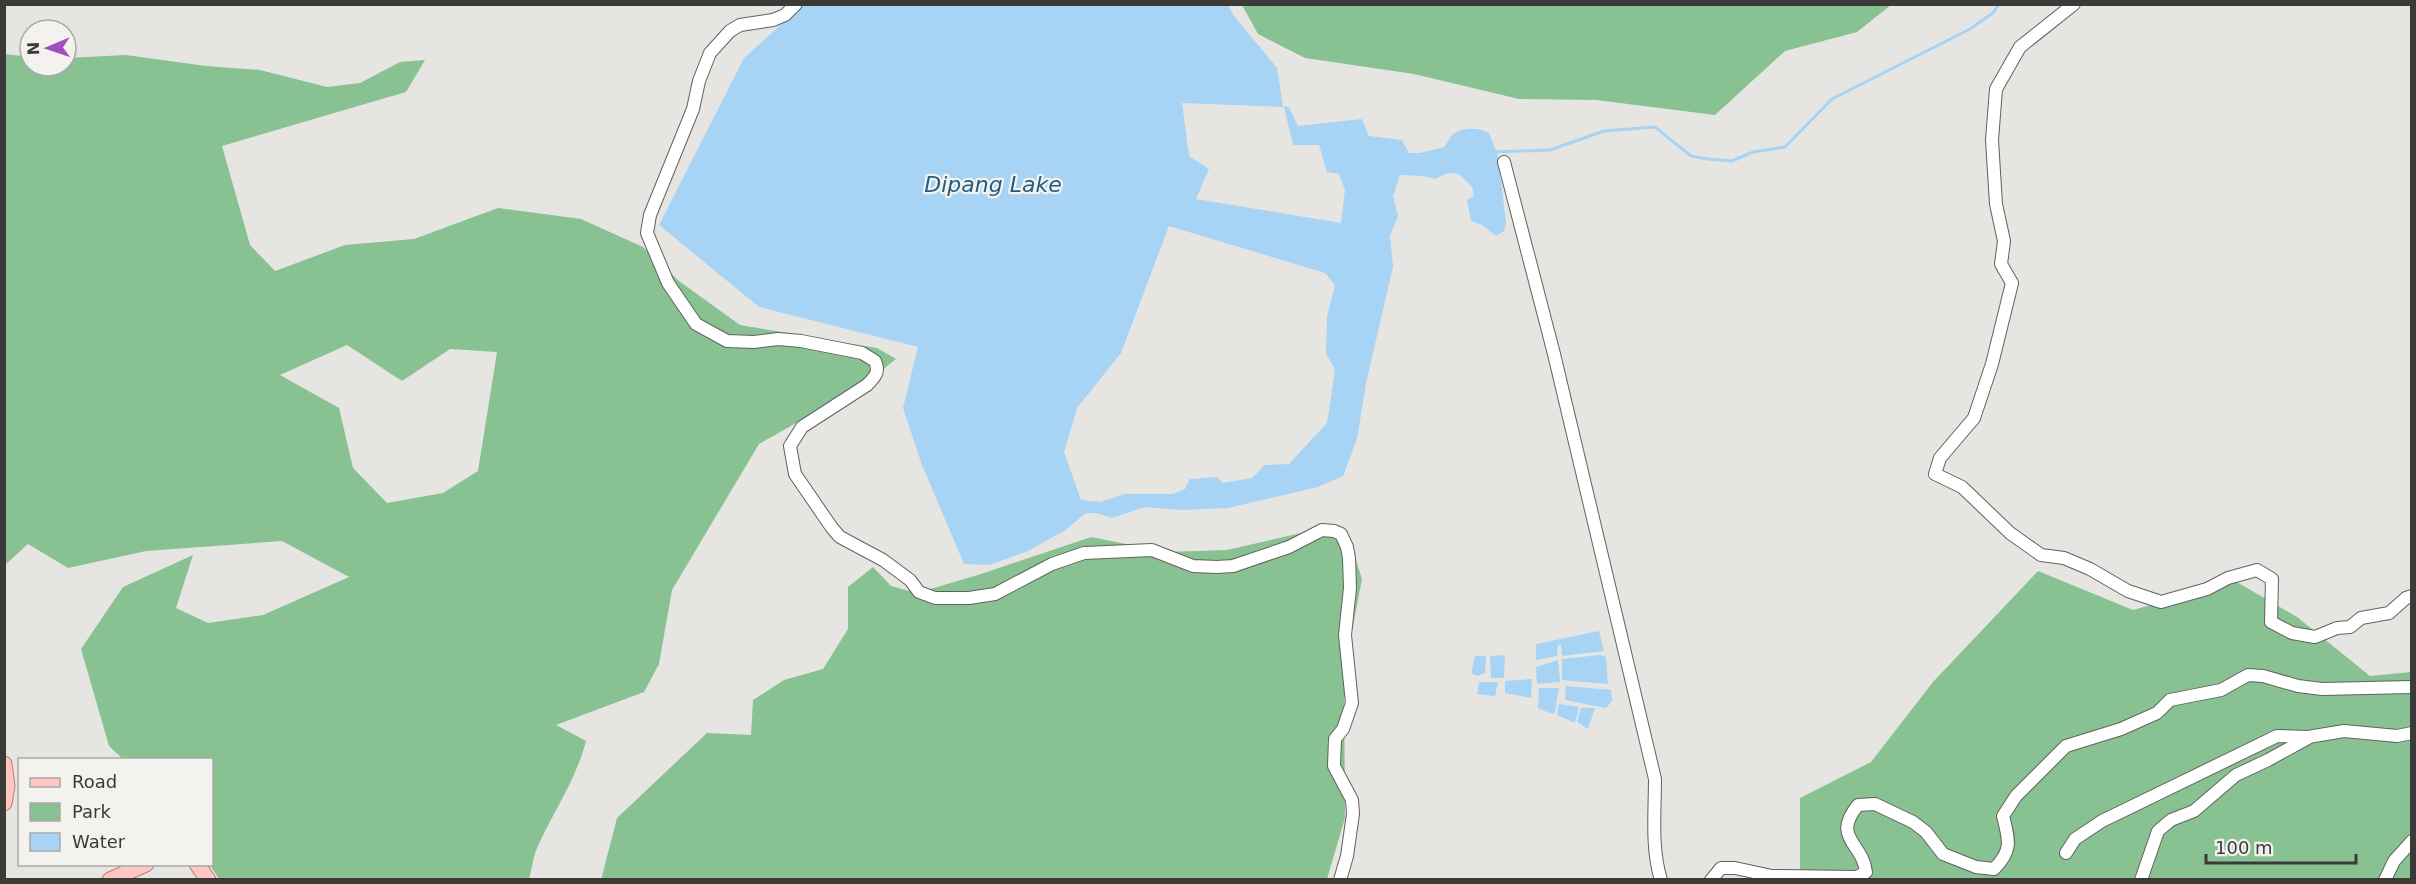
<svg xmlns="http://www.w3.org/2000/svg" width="2416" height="884" font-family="'DejaVu Sans',sans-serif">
	<rect width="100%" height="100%" fill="#e6e5e2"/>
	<g fill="#89c292" fill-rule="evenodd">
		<polygon points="1242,5 1891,5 1857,32 1785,51 1715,115 1596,100 1519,99 1414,74 1305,58 1258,34"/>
		<path d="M5,54L30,57V66H66V58L126,55L206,66L260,70L327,87L360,83L400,62L425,60L406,92L222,146L250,245L275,271L345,245L414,239L498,208L581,219L643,247L679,281L740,325L877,348L896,359L864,385L759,444L672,590L659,664L644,692L556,725L586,741C576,780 553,812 537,848C533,857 532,869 529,879H219L210,865L212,760L123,759L109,746L81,649L123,587L193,555L176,608L208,623L263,615L349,577L282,541L146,551L68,568L28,544L5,565ZM347,345L402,381L450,349L497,352L478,471L443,493L387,503L353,468L339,408L280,375Z"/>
		<polygon points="1301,533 1348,535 1362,579 1344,673 1345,818 1327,879 601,880 617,818 707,733 751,735 753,700 784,680 823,669 848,629 848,587 873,567 891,586 917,593 981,574 1091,537 1166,552 1227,550"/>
		<polygon points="2038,571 2133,610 2235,581 2297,617 2370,676 2411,672 2411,879 1795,880 1800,874 1800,798 1871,762 1933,682"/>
	</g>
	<g fill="#a7d4f5" fill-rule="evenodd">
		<path d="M804,4L1228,5L1234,16L1277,68L1283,106L1289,107L1298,126L1362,119L1369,136L1402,140L1409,153H1420L1444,147C1447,143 1449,139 1452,135C1461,127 1479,127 1489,133L1498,156L1506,223L1504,231L1496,236L1482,225L1471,221L1467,200L1474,196L1472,187L1459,174L1448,173L1435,179L1423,176L1400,175L1393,196L1398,216L1390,236L1393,267L1366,383L1357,439L1343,476L1318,487L1228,508L1182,510L1145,507L1112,518L1096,513H1086L1064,531L1026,552L989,565L964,564L922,465L903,408L918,347L759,307L659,225L744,58ZM1182,103L1284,107L1293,145H1319L1327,172L1339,174L1345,190L1341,223L1196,199L1209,169L1189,156ZM1169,226L1325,273L1335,285L1327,317L1326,353L1335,370L1327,423L1289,464L1265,465L1252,478L1222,483L1218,477L1190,479L1185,489L1173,494H1125L1100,502L1081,500L1064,452L1077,408L1121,353Z"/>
		<polygon points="1599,631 1604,651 1562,656 1561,645 1558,645 1557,656 1536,660 1536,644"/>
		<polygon points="1505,655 1504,678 1491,678 1490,656"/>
		<polygon points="1600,655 1606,657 1608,684 1562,680 1562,659"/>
		<polygon points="1475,656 1486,656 1485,673 1477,676 1471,673"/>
		<polygon points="1558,660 1560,682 1537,684 1536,667"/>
		<polygon points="1532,679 1531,698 1505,693 1505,681"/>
		<polygon points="1479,682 1498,682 1495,696 1477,694"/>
		<polygon points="1566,686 1611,690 1612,701 1606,708 1565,700"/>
		<polygon points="1539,688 1559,688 1555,712 1552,714 1538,708"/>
		<polygon points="1559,704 1579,707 1575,723 1557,715"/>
		<polygon points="1581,708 1595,708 1588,729 1577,722"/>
	</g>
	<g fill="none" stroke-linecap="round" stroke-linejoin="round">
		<polyline stroke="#a7d4f5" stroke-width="3" points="1494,152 1550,150 1604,131 1655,127 1691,156 1707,159 1732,161 1753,152 1785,147 1832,99 1970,29 1993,13 1999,4"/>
		<defs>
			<g id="minor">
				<path d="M796,4L785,15L773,20L740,25L730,31L710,53L699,81L693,109L650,215L647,233L668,283L696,324L727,341L754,342L778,339L801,341L862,353L875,361C880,372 875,377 867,385L802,427L790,446L795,474L832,528L840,537L883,560L910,580L919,592L935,598H969L995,594L1052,564L1084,553L1152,550L1193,566L1217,567L1233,566L1289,547L1322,530L1334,531L1341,534L1347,547L1349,558L1350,588L1345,635L1352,703L1343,729L1335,739L1334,766L1352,800L1353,814L1347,856L1340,880"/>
				<polyline points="2074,4 2020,47 1996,89 1992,140 1996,204 2004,241 2001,264 2012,283 1992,364 1974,418 1940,458 1935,474 1962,487 2010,533 2041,555 2064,558 2090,569 2128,591 2161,602 2207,589 2228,578 2257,570 2272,579 2271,622 2292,633 2315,637 2337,628 2350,627 2361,618 2389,613 2406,598 2412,596"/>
				<path d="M1504,162L1554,354L1655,779C1655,812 1651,848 1661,880"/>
				<polyline points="2066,853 2075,839 2102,821 2277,736 2308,737 2344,731 2397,736 2412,733"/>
				<path d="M1711,880L1721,868H1735L1772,876L1857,877L1866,872C1863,843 1831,838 1858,805L1875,804L1913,822L1926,832L1943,854L1976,867L1994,869C2013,850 2009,840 2003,816L2016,796L2066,746L2121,729L2157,713L2170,700L2221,690L2248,675L2263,676L2298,686L2322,689L2412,687"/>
				<polyline points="2141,880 2158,831 2171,820 2194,811 2236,775 2268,760 2308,738"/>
				<polyline points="2385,880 2394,861 2412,841"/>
			</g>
			<g id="major">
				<polyline points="4,764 7,786 4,803"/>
				<polyline points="197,864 208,880"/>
				<polyline points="110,880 146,864"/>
			</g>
		</defs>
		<use href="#minor" stroke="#62615f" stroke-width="14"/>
		<use href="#major" stroke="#ba7d77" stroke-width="17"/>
		<use href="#minor" stroke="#fff" stroke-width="12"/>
		<use href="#major" stroke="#fec7c2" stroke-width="15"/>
	</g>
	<g text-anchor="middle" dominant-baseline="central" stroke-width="4.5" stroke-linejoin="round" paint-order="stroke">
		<g font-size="22" font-style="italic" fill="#235d81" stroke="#f3f2ef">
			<text x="993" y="184">Dipang Lake</text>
		</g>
	</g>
	<rect width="2416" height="884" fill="none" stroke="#3b3a39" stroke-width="12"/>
	<rect x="18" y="758" width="195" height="108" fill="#f3f2ef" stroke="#a9a8a6" stroke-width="1.5"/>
	<rect x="30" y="778" width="30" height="9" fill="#fec7c2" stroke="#a9a8a6" stroke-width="1.5"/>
	<text x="72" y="788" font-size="18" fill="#3b3a39">Road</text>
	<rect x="30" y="803" width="30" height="18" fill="#89c292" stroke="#a9a8a6" stroke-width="1.5"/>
	<text x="72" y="818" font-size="18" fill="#3b3a39">Park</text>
	<rect x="30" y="833" width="30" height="18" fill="#a7d4f5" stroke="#a9a8a6" stroke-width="1.5"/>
	<text x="72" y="848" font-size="18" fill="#3b3a39">Water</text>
	<g transform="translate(48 48) rotate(268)"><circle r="28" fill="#f3f2ef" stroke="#a9a8a6" stroke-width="1.5"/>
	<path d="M0-4.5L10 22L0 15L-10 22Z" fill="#a04fc0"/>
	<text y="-9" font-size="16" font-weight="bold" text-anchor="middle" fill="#3b3a39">N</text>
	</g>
	<path d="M2206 854v9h150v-9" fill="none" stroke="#3b3a39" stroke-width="3"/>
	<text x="2215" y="854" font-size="18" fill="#3b3a39" stroke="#f3f2ef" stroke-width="4.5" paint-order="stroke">100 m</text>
</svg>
